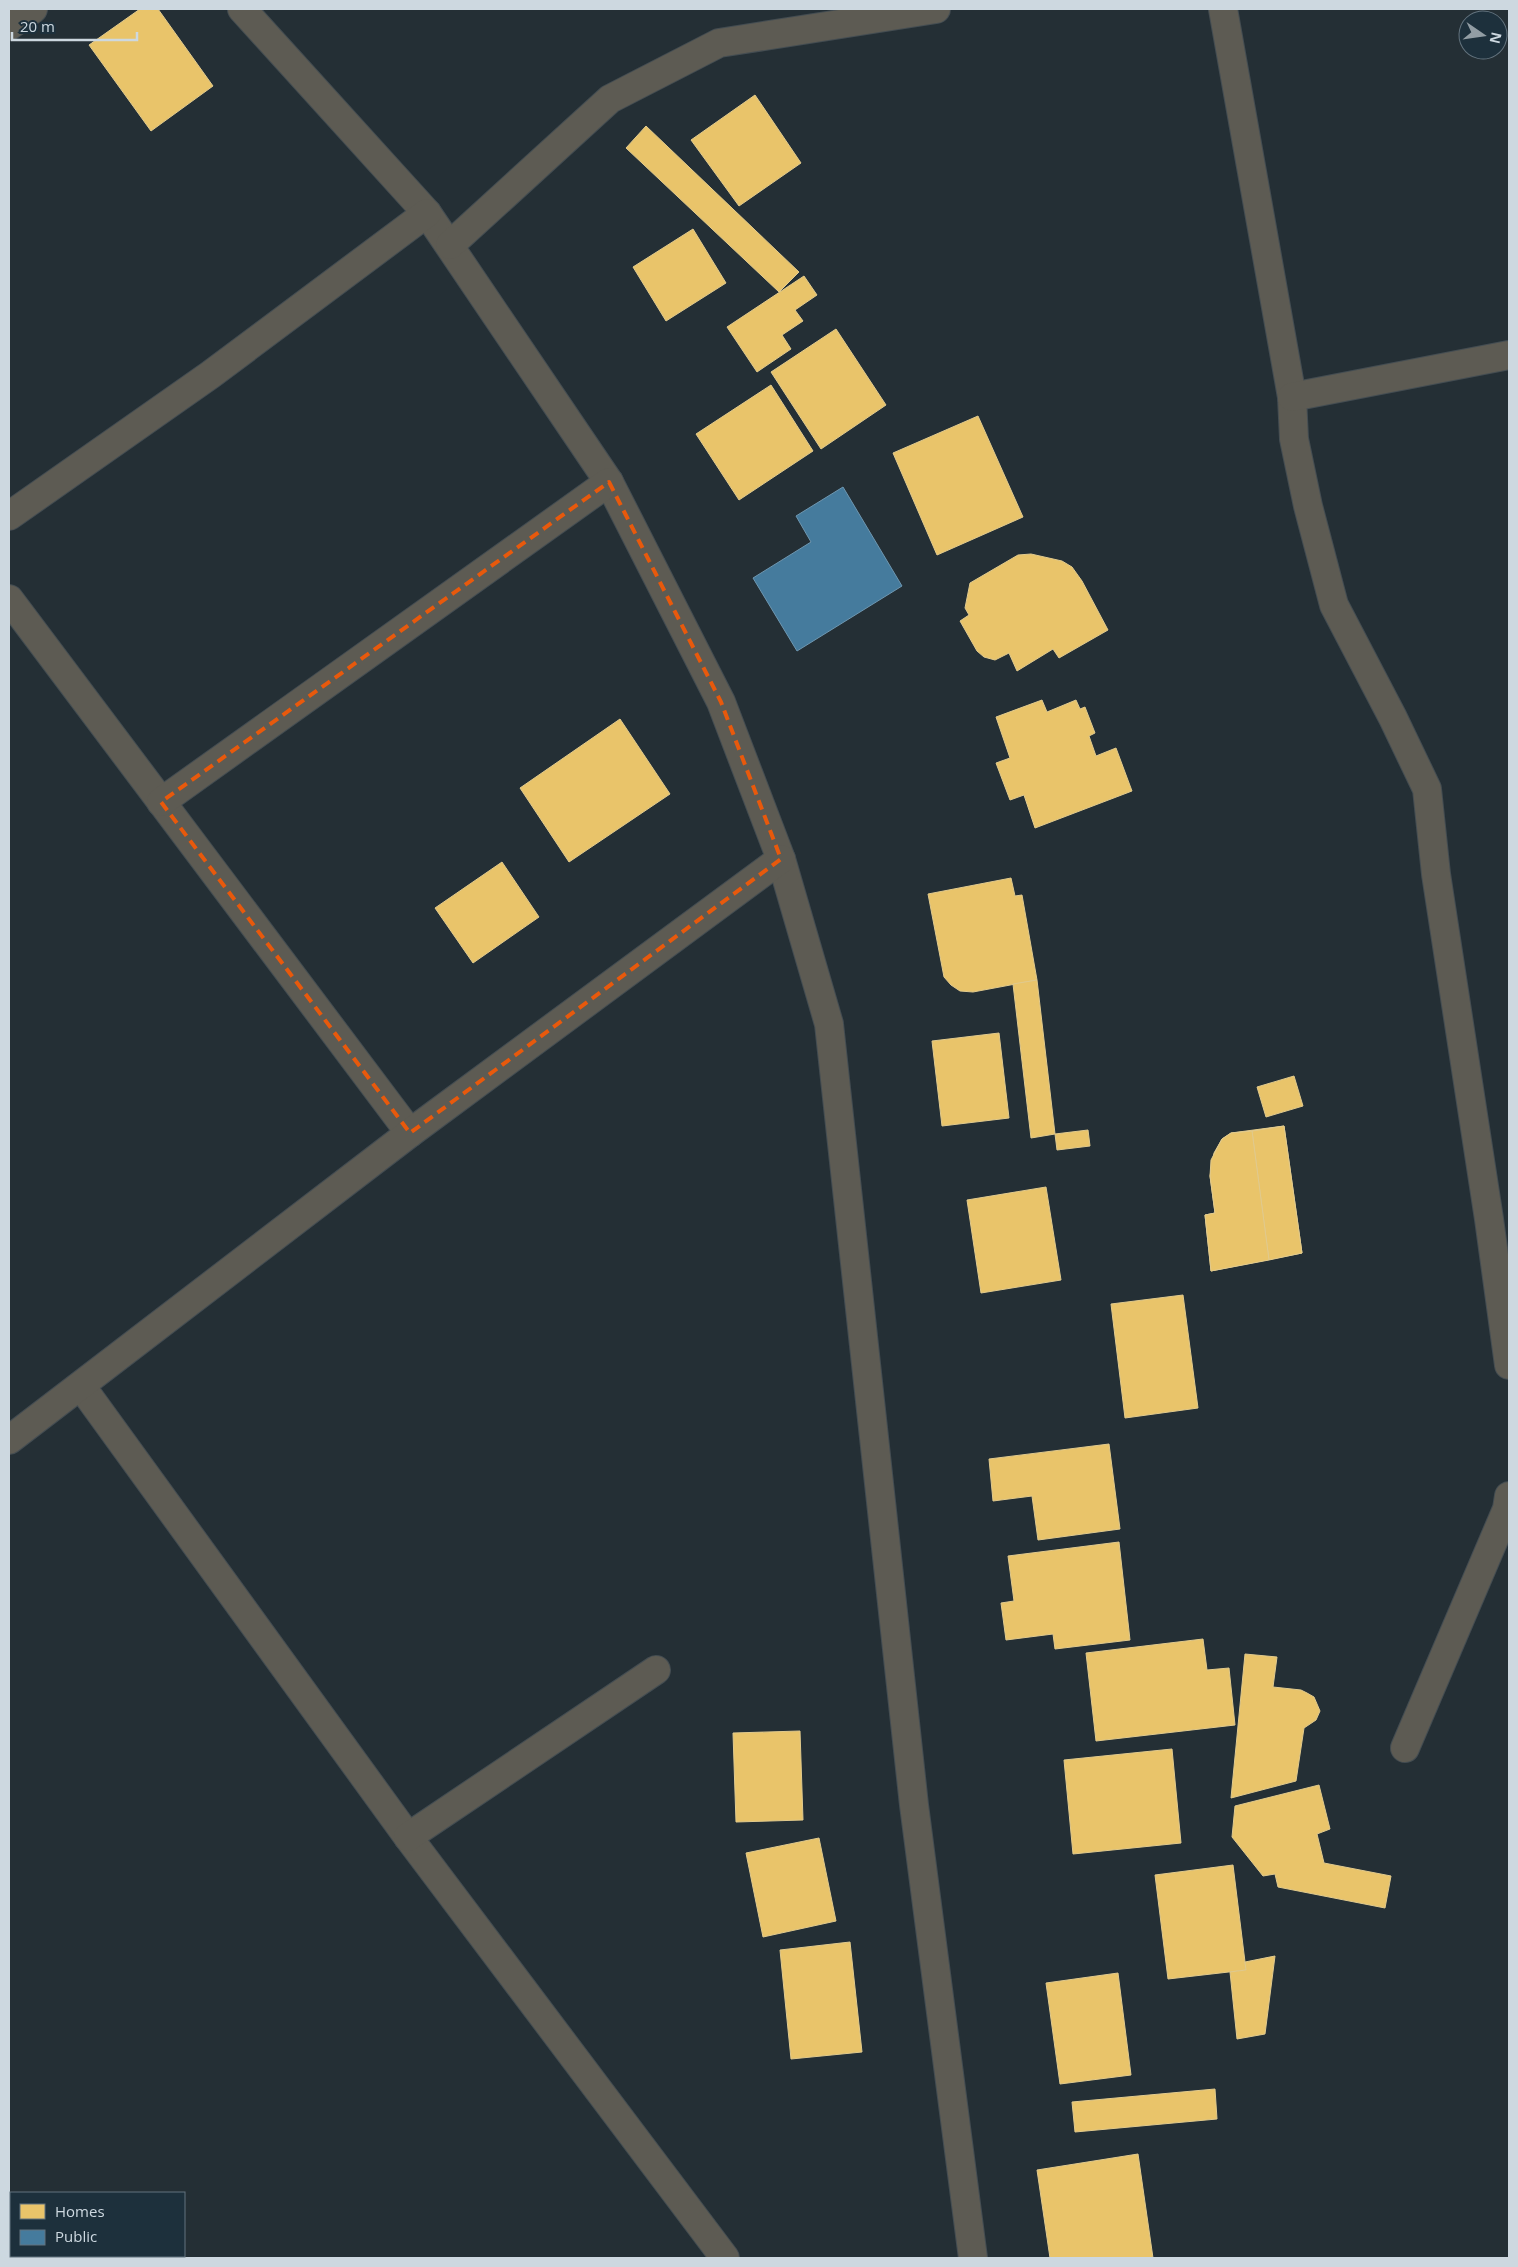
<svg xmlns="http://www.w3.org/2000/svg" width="1518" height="2267" font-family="'Open Sans',sans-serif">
	<rect width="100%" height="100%" fill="#242f35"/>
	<g fill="#e9c46a" stroke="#e1ca8d">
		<polygon points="140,9 158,9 213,86 151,131 89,45"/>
		<polygon points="755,95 801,163 739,206 691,140"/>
		<polygon points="646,126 799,272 779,292 626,148"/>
		<polygon points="693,229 726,283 666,321 633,267"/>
		<polygon points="804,276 817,295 795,310 803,321 782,335 791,349 757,372 727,327"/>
		<polygon points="836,329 886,405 821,449 771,372"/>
		<polygon points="771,385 813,451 739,500 696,434"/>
		<polygon points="978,416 1023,517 937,555 893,453"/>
		<polygon points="1031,554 1062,561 1072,567 1082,581 1108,630 1059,658 1053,649 1017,671 1009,653 995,660 984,657 977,651 960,621 969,615 965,608 970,583 1018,555"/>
		<polygon points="1042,700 1047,712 1076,700 1080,709 1085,707 1095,733 1089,736 1096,756 1116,748 1132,791 1035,828 1024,795 1010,800 996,763 1010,758 996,717"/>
		<polygon points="620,719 670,794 569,862 520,788"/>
		<polygon points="502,862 539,917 473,963 435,908"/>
		<polygon points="1011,878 1015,896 1022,895 1037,980 973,992 960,991 951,985 944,977 928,894"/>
		<polygon points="1037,980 1055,1134 1031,1138 1013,984"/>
		<polygon points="999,1033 1009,1118 942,1126 932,1041"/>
		<polygon points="1294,1076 1303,1106 1266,1117 1257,1087"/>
		<polygon points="1284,1126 1302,1253 1211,1271 1205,1215 1215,1213 1210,1176 1214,1153 1222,1139 1231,1133"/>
		<polygon points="1284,1126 1302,1253 1269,1260 1252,1131"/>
		<polygon points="1088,1130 1090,1146 1057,1150 1055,1134"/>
		<polygon points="1252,1131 1269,1260 1211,1271 1205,1215 1215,1213 1210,1176 1211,1160 1222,1139 1231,1133"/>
		<polygon points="1046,1187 1061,1280 981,1293 967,1200"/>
		<polygon points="1183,1295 1198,1408 1125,1418 1111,1304"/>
		<polygon points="1109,1444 1120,1529 1038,1540 1032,1496 993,1501 989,1459"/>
		<polygon points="1119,1542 1130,1640 1055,1649 1053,1634 1006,1640 1001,1603 1014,1601 1008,1556"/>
		<polygon points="1203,1639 1207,1670 1229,1668 1235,1725 1096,1741 1086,1653"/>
		<polygon points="1245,1654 1277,1657 1273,1687 1301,1690 1307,1693 1314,1697 1320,1711 1316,1720 1304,1728 1296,1781 1231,1798"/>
		<polygon points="800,1731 803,1820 736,1822 733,1733"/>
		<polygon points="1172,1749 1181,1843 1073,1854 1064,1760"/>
		<polygon points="1319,1785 1330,1829 1317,1834 1324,1863 1391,1876 1385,1908 1278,1887 1275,1874 1263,1876 1232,1837 1235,1806"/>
		<polygon points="819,1838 836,1921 763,1937 746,1853"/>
		<polygon points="1233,1865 1246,1970 1168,1979 1155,1875"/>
		<polygon points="850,1942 862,2052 791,2059 780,1950"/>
		<polygon points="1275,1956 1265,2034 1237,2039 1230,1972 1246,1970 1245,1962"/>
		<polygon points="1118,1973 1131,2075 1060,2084 1046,1983"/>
		<polygon points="1215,2089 1217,2119 1075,2132 1072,2102"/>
		<polygon points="1138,2154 1153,2258 1050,2258 1037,2170"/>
	</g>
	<polygon fill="#457b9d" stroke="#6e97b1" points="843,487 902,586 797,651 753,578 811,542 796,516"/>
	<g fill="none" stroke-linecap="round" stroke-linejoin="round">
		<defs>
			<g id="minor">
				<polyline points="242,9 427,213 609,482 721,702 781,859 829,1024 914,1805 973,2258"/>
				<polyline points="1223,9 1292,397 1294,439 1308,506 1334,605 1393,718 1427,789 1436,874 1489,1219 1509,1365"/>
				<polyline points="9,26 33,9"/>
				<polyline points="450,245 610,99 719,43 936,9"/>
				<polyline points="1292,397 1509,355"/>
				<polyline points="9,516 210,375 427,213"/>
				<polyline points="9,599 410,1133"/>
				<polyline points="161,802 609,482"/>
				<polyline points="81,1386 408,1837 725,2258"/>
				<polyline points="9,1440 410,1133 781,859"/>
				<polyline points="1405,1748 1507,1509 1509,1496"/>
				<polyline points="408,1837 656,1670"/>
				<polyline points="9,2245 11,2249"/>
			</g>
		</defs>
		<use href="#minor" stroke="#444d52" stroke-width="30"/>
		<use href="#minor" stroke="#5d5b53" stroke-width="28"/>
	</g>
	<path fill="none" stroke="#e8590c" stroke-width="4" stroke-dasharray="10 6" stroke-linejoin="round" d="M609,482L721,702L781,859L410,1133L161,802Z"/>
	<rect width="1518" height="2267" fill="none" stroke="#cdd8e0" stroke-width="20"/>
	<rect x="10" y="2192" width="175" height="65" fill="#1d303c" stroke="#63737e"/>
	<rect x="20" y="2204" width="25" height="15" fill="#e9c46a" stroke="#63737e"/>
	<text x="55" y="2217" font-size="15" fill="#cdd8e0">Homes</text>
	<rect x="20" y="2230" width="25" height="15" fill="#457b9d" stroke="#63737e"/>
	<text x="55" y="2242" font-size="15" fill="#cdd8e0">Public</text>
	<g transform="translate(1483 35) rotate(103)"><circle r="24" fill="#1d303c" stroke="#63737e"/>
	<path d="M0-4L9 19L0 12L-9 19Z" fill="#929da4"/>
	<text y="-8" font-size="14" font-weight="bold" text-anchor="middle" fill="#cdd8e0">N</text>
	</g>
	<path d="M12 32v8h125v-8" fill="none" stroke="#cdd8e0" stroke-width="2.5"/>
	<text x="20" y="32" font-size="15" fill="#cdd8e0" stroke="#1d303c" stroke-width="4" paint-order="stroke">20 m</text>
</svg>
